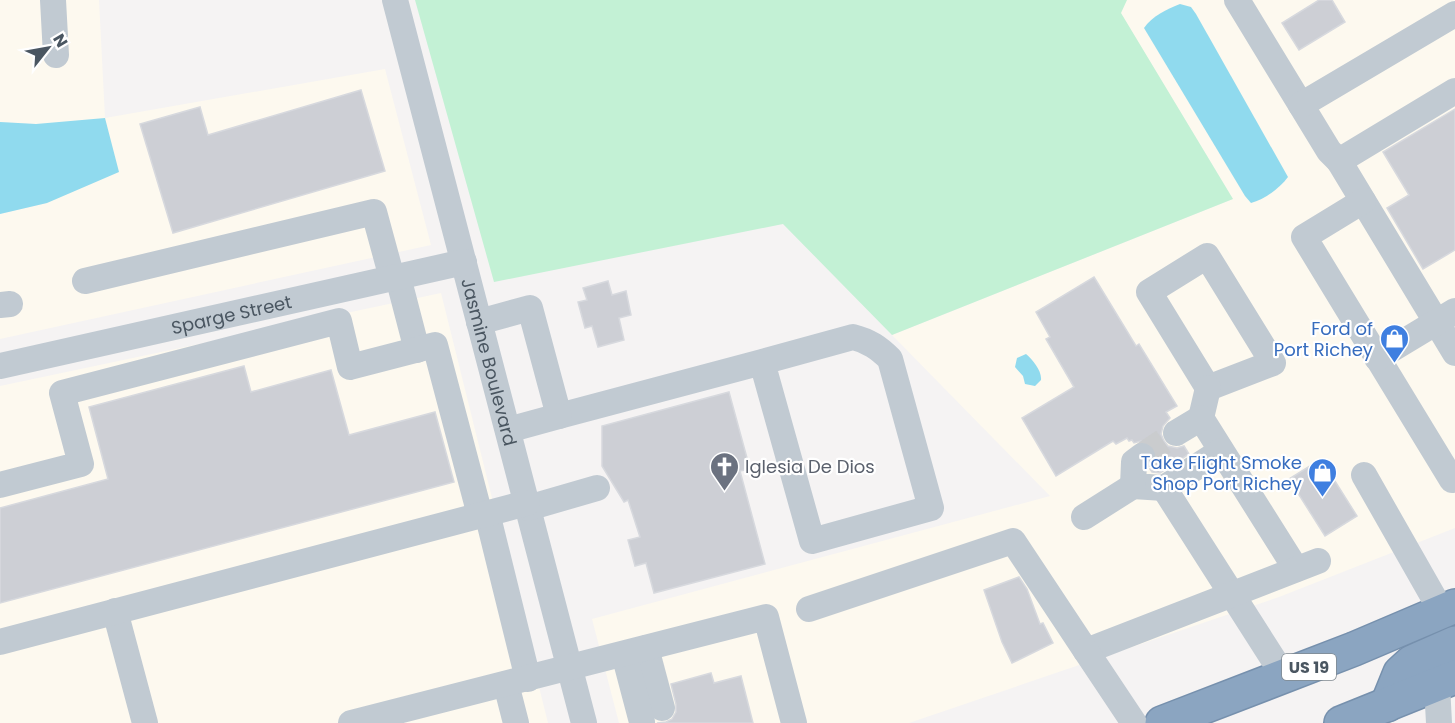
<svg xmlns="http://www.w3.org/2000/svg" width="1455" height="723" font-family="Poppins,sans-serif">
	<rect width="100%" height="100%" fill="#f5f3f3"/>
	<g fill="#fdf9ef">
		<polygon points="0,0 99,0 105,118 385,69 431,245 0,339 0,214 47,203 36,124 0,122"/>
		<polygon points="1127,0 1455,0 1455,528 1279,597 909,723 619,723 592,619 1050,496 892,335 1233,199 1120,12"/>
		<polygon points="441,293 548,723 0,723 0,386"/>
	</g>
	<polygon fill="#c3f1d5" points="415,0 1127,0 1121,13 1233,199 892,335 783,224 494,282"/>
	<g fill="#90daee">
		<path d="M1180,4L1191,7L1196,14L1288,177C1280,188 1264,200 1251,203L1245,196L1144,28C1152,16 1167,9 1180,4Z"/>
		<polygon points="105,118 119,172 47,203 0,214 0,122 36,124"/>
		<path d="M1026,354C1033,360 1042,371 1041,380L1035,386L1025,384L1023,376L1015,367L1017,358Z"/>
	</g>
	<g fill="#cdcfd5" stroke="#d7d9de" stroke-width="1.5">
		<polygon points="1319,0 1332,0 1345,22 1299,50 1282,23"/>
		<polygon points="361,90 385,171 173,233 140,124 200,107 208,135"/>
		<polygon points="1455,109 1455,250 1423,269 1387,208 1409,195 1383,152"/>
		<polygon points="1094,277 1136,346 1139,344 1177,406 1166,412 1170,418 1163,426 1161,434 1164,441 1168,446 1177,448 1184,446 1189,454 1160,473 1152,472 1150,469 1156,461 1157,454 1154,447 1147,442 1141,441 1134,443 1132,440 1129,441 1127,438 1116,444 1113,441 1056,476 1022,418 1074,387 1046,339 1050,337 1036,312"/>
		<polygon points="608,281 612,295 626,291 631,315 619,318 624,340 598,347 592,326 585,328 578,302 587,300 583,288"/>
		<polygon points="244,366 251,392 331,370 349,435 435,412 454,482 0,603 0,508 108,479 89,407"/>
		<polygon points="729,392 750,469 740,471 765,564 654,593 646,563 635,566 628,540 640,537 628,500 624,502 602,466 602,426"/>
		<polygon points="1321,459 1357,516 1325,536 1289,479"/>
		<polygon points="1019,577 1027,589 1040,624 1043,623 1053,643 1012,663 1002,642 984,590"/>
		<polygon points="711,673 714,683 741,676 753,723 657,723 666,722 672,719 676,712 676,704 671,684"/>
	</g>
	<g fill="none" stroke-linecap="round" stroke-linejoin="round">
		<polyline stroke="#caccce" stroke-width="26" stroke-dasharray="26 13" stroke-linecap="butt" points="1142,456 1176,433"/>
		<defs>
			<g id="highway">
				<polyline points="1387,705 1400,673 1412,662 1455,643"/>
				<polyline points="1162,723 1354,649 1455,606"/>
				<polyline points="1341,723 1455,677"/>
			</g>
		</defs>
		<use href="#highway" stroke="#7690ad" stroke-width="36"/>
		<g stroke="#c1cad2" stroke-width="26">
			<polyline points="53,0 56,55"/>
			<path id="s1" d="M395,0L584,723"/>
			<polyline points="1237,0 1329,151 1339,161"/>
			<polyline points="1455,91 1339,161 1455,353"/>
			<polyline points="1301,105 1455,14"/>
			<polyline points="1363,201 1304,237 1452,480 1455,479"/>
			<polygon points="1207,256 1273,363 1208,388 1149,292"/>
			<polyline points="398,277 417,350"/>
			<polyline points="85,281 374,212 392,278"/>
			<polyline points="0,305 10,304"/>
			<path d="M479,322L530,308L559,416L762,362L812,541L931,508L890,359C879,348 869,341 853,337L762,362"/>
			<polyline points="1377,358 1455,311"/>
			<path id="s2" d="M0,366L464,262"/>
			<polyline points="1208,388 1201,418 1296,569"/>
			<polyline points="508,430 559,416"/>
			<polyline points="1176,433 1201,418"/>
			<polyline points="1221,451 1164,488 1284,676"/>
			<polyline points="1142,456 1134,462 1133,486 1164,488"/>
			<polyline points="1364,475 1442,612"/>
			<polyline points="0,485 81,464 62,393 339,321 350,367 435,345 480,515"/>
			<polyline points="528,508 597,488"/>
			<polyline points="487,513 528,679"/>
			<polyline points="1084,517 1133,486"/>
			<polyline points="809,609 1013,541 1086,651 1318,561"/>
			<polyline points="115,611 145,723"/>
			<polyline points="0,642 527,503"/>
			<polyline points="646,648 662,708"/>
			<polyline points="1086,651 1134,723"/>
			<polyline points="624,654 642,722"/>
			<polyline points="506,684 516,723"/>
			<polyline points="1437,685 1439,723"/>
			<polyline points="351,723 766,617 794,723"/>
		</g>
		<use href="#highway" stroke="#8ba5c1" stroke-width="33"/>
	</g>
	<defs>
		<symbol id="shop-pin" viewBox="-11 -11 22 30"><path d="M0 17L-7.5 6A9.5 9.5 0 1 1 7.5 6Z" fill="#3f7fe0" stroke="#fff"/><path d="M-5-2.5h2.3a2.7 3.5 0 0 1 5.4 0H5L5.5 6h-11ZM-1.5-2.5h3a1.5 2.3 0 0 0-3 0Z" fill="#fff"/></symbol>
		<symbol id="church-pin" viewBox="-11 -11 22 30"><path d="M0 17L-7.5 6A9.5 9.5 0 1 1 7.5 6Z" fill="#6b7280" stroke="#fff"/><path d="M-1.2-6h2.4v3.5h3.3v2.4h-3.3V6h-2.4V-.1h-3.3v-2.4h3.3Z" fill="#fff"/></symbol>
	</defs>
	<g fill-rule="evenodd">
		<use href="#shop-pin" x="1378" y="322" width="33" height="45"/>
		<use href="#church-pin" x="708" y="450" width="33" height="45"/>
		<use href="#shop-pin" x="1306" y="456" width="33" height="45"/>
	</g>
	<g text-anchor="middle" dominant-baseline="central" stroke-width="4.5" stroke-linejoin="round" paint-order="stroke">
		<rect fill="#fff" stroke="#808990" stroke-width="1.5" x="1282" y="654" width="54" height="26" rx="4.5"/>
		<g font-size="16" font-weight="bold" fill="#4a5661">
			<text x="1309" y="667">US 19</text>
		</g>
		<g font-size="18" fill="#4a5661" stroke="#fff">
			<text stroke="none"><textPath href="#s2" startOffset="237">Sparge Street</textPath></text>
			<text stroke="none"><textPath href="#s1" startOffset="374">Jasmine Boulevard</textPath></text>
		</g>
		<g font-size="18" fill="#366cbe" stroke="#fff" text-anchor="end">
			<text x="1373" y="328">Ford of<tspan x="1373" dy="21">Port Richey</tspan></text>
			<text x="1302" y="462">Take Flight Smoke<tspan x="1302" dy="21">Shop Port Richey</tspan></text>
		</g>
		<g font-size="18" fill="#5b616d" stroke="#fff" text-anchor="start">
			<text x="745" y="466">Iglesia De Dios</text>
		</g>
	</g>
	<g transform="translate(48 48) rotate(59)" stroke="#ffffff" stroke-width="4.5" paint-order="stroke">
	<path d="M0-4.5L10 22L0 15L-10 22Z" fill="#4a5661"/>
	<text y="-9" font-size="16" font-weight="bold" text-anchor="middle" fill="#4a5661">N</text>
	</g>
</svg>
